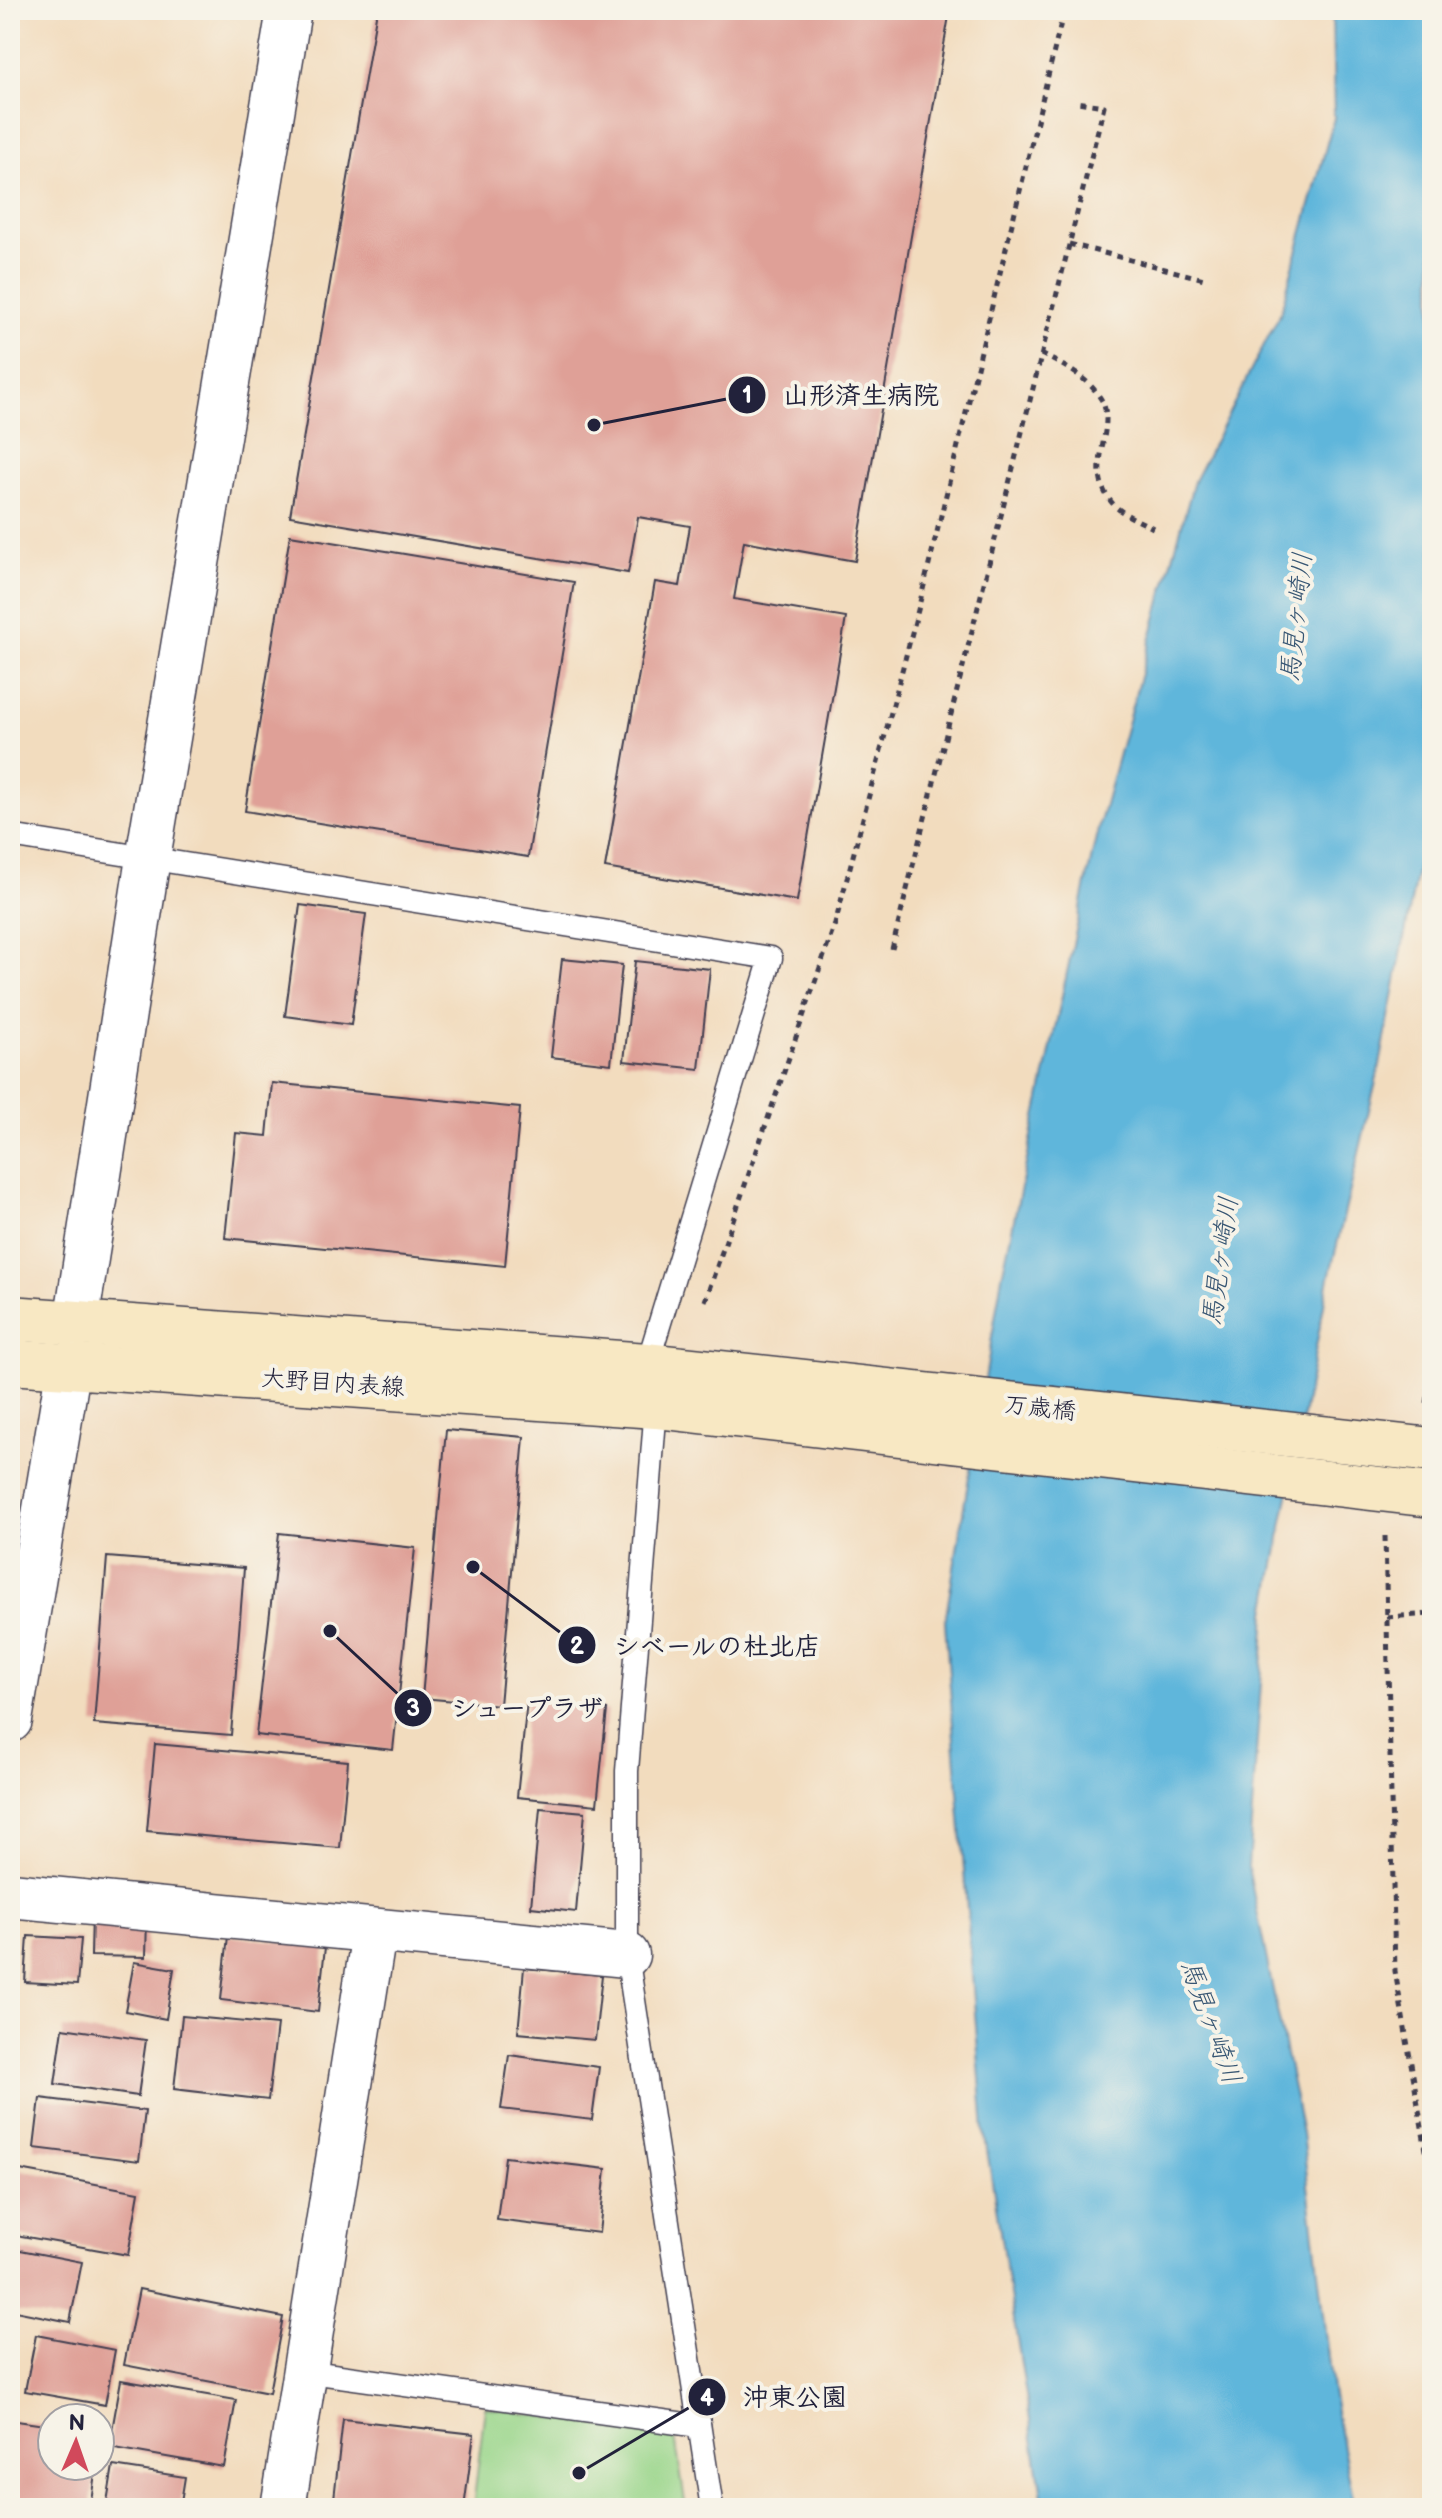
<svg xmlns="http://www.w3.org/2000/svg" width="1442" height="2518" font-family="'Balsamiq Sans','Klee One',sans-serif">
	<rect width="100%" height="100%" fill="#f7f3e8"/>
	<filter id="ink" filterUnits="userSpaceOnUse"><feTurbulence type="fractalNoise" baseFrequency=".0125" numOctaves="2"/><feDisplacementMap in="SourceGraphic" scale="16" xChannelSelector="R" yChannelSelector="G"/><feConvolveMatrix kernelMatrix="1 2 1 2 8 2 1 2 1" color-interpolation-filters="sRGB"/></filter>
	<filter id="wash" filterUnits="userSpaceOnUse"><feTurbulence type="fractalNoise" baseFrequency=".006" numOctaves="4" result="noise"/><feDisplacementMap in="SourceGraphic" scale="32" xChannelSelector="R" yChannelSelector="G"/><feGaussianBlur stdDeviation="1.8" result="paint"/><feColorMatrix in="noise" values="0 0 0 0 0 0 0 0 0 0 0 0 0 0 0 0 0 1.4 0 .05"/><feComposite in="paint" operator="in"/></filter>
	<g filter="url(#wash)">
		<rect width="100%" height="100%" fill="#f2dcbe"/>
		<polygon fill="#99d58a" stroke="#5e7c62" stroke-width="2" points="485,2407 675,2437 686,2508 473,2508"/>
		<polygon fill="#5eb6db" stroke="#406c8b" stroke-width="2" points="1332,10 1432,10 1432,792 1380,1065 1329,1278 1266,1612 1248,1867 1302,2133 1332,2391 1355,2508 1044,2508 984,2131 945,1622 1002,1276 1096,837 1194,481 1280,314 1334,118"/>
		<g id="blocks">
			<g fill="#dfa097">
				<polygon points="377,10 950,10 855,561 744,541 734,599 846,618 797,901 605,868 655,582 680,586 690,526 638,517 628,573 290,516"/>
				<polygon points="290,535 574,582 528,857 245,811"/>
				<polygon points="300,905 366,914 351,1025 285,1016"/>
				<polygon points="562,959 622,965 611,1064 551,1057"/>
				<polygon points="635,961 710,969 699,1069 624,1061"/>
				<polygon points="272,1083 520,1108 505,1266 225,1238 236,1133 267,1136"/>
				<polygon points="446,1430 524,1437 500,1705 422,1698"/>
				<polygon points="279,1533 415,1548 393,1750 256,1735"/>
				<polygon points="107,1557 244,1568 231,1735 94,1724"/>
				<polygon points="527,1701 607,1710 597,1805 517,1797"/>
				<polygon points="155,1744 348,1761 340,1848 147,1831"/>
				<polygon points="540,1808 585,1812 576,1912 531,1907"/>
				<polygon points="92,1915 147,1917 146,1957 91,1956"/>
				<polygon points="28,1936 81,1939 77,1985 25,1982"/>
				<polygon points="228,1936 325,1947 318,2012 221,2000"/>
				<polygon points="134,1962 174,1969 166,2019 125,2011"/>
				<polygon points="524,1968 602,1975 595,2040 518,2033"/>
				<polygon points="182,2016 277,2025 268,2100 174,2089"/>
				<polygon points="63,2028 146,2040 138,2096 55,2084"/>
				<polygon points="509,2055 599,2067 592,2120 501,2109"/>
				<polygon points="40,2098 145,2111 139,2161 34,2148"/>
				<polygon points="505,2157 606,2169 599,2233 497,2220"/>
				<polygon points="20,2170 139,2192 128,2255 10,2234"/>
				<polygon points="10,2248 82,2262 70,2322 10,2310"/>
				<polygon points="139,2289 283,2317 269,2393 124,2365"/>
				<polygon points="36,2335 115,2350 105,2405 25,2391"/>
				<polygon points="121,2380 236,2400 224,2467 109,2447"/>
				<polygon points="343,2419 474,2434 464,2508 333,2508"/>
				<polygon points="10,2420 52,2426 52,2466 96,2466 90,2508 10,2508"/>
				<polygon points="113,2466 185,2477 180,2508 106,2508"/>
			</g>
		</g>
	</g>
	<g filter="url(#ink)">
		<use href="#blocks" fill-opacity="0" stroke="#413e4f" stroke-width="2"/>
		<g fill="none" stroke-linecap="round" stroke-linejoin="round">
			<defs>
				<g id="service">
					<polyline points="10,836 771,958 647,1365"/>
					<polyline points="656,1406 627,1771 627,1955 712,2508"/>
					<polyline points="304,2371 699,2426"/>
				</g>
				<g id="minor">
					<polyline points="10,1720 69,1365"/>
					<polyline points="10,1895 627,1955"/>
					<polyline points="283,2508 374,1933"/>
				</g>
				<polyline id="tertiary" points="76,1323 148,858 289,10"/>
				<g id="secondary">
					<polyline points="10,1318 647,1365 1432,1450"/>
					<polyline points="10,1362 656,1406 1432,1495"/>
				</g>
			</defs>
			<use href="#service" stroke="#413e4f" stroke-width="25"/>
			<use href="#minor" stroke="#413e4f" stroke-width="47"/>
			<use href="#tertiary" stroke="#413e4f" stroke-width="47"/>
			<use href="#secondary" stroke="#413e4f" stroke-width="47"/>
			<g stroke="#413e4f" stroke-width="5" stroke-dasharray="6 6" stroke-linecap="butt">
				<polyline points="1069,244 1208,280"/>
				<path d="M1041,354C1064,366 1087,376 1101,399C1119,429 1080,471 1115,506C1124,515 1142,522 1153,528"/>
				<polyline points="892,949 1104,106 1077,102"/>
				<polyline points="705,1301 835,924 918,610 1064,10"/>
				<polyline points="1427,1403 1432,1367"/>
				<polyline points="1385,1536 1395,1971 1432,2185"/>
				<polyline points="1387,1617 1432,1614"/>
			</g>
			<use href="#service" stroke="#fff" stroke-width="22"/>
			<use href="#minor" stroke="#fff" stroke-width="44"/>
			<use href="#tertiary" stroke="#fff" stroke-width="44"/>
			<use href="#secondary" stroke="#f8e8c3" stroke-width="44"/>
		</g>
	</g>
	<g text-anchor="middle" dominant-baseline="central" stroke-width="8" stroke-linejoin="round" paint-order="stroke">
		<g font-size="24" fill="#22223b" stroke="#f7f3e8">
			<text transform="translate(333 1383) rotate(4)">大野目内表線</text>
			<text transform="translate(1040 1408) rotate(6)">万歳橋</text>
		</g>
		<g font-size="26" font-style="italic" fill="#375673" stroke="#f7f3e8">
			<text transform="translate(1297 617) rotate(-84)">馬見ヶ崎川</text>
			<text transform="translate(1221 1261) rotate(-82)">馬見ヶ崎川</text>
			<text transform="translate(1210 2022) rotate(70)">馬見ヶ崎川</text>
		</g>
	</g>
	<path fill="none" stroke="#22223b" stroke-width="3" d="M594 425L747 395M473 1567L577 1645M330 1631L413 1708M579 2473L707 2397"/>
	<g fill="#22223b" stroke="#f7f3e8" stroke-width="3">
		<circle cx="594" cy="425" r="8"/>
		<circle cx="473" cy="1567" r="8"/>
		<circle cx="330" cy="1631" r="8"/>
		<circle cx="579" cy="2473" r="8"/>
		<circle cx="747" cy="395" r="20"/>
		<circle cx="577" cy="1645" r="20"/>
		<circle cx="413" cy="1708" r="20"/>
		<circle cx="707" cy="2397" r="20"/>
	</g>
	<g font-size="24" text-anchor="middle" font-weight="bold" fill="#fff">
		<text x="747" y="403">1</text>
		<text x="577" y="1654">2</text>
		<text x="413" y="1716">3</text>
		<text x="707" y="2406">4</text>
	</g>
	<g font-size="26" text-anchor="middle" font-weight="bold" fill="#22223b" stroke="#f7f3e8" stroke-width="8" stroke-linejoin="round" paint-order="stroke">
		<text x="861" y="404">山形済生病院</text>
		<text x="717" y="1655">シベールの杜北店</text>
		<text x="527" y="1717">シュープラザ</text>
		<text x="795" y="2406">沖東公園</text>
	</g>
	<rect width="1442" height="2518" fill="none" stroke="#f7f3e8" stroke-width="40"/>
	<g transform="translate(76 2442) rotate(2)"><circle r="38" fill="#f7f3e8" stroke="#a29fa3" stroke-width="2"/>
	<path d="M0-6L14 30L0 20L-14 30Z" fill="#d1495b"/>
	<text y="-12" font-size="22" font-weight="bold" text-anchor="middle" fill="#22223b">N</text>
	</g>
</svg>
